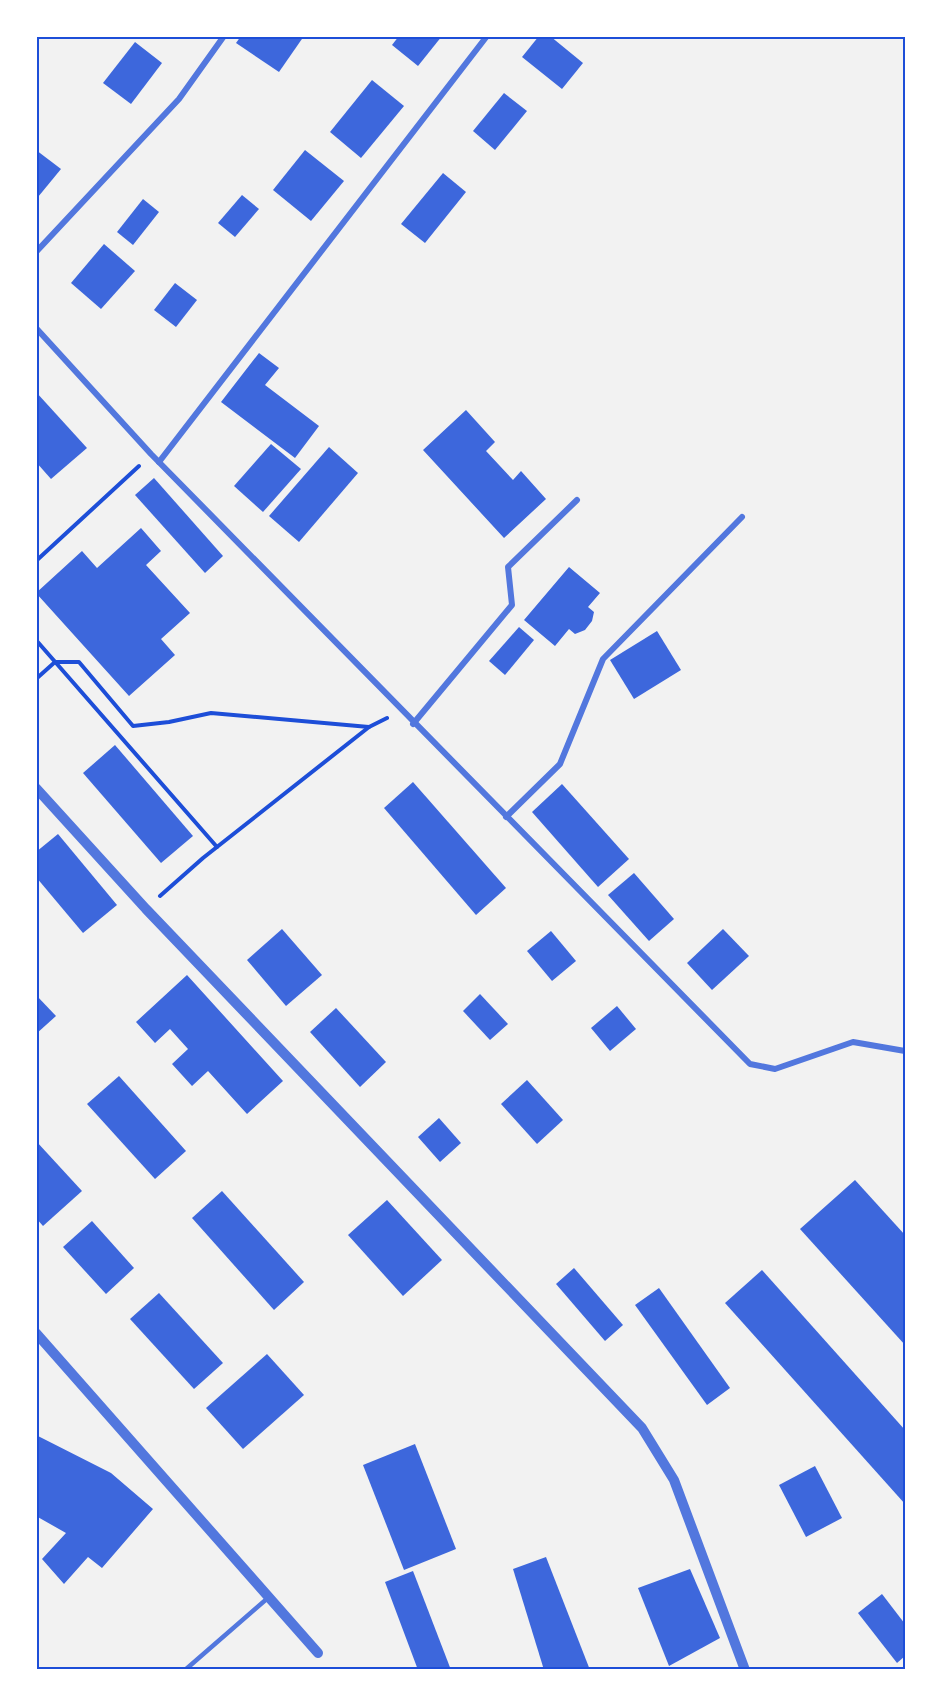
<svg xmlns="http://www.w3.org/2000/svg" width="941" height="1706" font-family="Raleway,sans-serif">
	<rect width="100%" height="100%" fill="#f2f2f2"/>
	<g fill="#3d67dc">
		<polygon points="241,36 304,36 279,72 236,43"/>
		<polygon points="399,36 442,36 418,66 392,45"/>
		<polygon points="539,36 550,36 583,63 562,89 522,57"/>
		<polygon points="135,42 162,63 131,104 103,83"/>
		<polygon points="372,80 404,106 361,158 330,132"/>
		<polygon points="504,93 527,111 495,150 473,131"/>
		<polygon points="36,150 61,169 38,197 36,195"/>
		<polygon points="305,150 344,181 311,221 273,190"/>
		<polygon points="443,173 466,192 425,243 401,224"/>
		<polygon points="242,195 259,209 235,237 218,223"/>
		<polygon points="143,199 159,212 133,245 117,232"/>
		<polygon points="104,244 135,271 101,309 71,283"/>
		<polygon points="175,283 197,300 176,327 154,310"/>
		<polygon points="259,353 279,368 265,385 319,426 295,458 221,402"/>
		<polygon points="36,392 87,448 51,479 36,462"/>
		<polygon points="466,410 495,442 486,451 513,480 521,471 546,499 504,538 423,450"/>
		<polygon points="271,444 301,469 263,512 234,486"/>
		<polygon points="329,447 358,473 299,542 269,516"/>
		<polygon points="154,478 223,556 205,573 135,495"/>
		<polygon points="141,528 161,551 146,565 190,613 161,639 175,655 129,696 36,593 82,551 97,568"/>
		<polygon points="569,567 600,593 588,607 594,612 592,621 585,630 575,634 569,629 555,646 524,620"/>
		<polygon points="519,627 534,640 505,675 489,661"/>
		<polygon points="657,631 681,670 634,699 610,660"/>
		<polygon points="115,745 193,836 161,863 83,773"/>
		<polygon points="413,782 506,888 476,915 384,808"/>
		<polygon points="562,784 629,859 598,887 532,812"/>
		<polygon points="58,834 117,905 83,933 36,877 36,852"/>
		<polygon points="634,873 674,919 649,941 608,895"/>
		<polygon points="282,929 322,975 286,1006 247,960"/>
		<polygon points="723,929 749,956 712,990 687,963"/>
		<polygon points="551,931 576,961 552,981 527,951"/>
		<polygon points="187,975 283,1081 247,1114 208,1071 192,1086 172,1064 188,1049 170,1029 155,1043 136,1022"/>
		<polygon points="480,994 508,1024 490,1040 463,1011"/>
		<polygon points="36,995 56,1016 36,1034"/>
		<polygon points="617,1006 636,1029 610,1051 591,1028"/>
		<polygon points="336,1008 386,1062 360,1087 310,1032"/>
		<polygon points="119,1076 186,1151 155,1179 87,1104"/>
		<polygon points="527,1080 563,1120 537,1144 501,1104"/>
		<polygon points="439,1118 461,1143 440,1162 418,1137"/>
		<polygon points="36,1141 82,1191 43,1226 36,1218"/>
		<polygon points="855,1180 905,1235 905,1345 800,1229"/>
		<polygon points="222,1191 304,1282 274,1310 192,1218"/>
		<polygon points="387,1200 442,1260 403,1296 348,1235"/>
		<polygon points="92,1221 134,1268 106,1294 63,1247"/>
		<polygon points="574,1268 623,1325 605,1341 556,1284"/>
		<polygon points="762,1270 905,1430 905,1504 725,1303"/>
		<polygon points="659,1288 730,1388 707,1405 635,1305"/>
		<polygon points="159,1293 223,1363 194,1389 130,1319"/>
		<polygon points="267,1354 304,1395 243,1449 206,1408"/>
		<polygon points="36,1435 111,1473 153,1509 102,1568 88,1557 64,1584 42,1559 66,1533 36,1516"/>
		<polygon points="415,1444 456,1549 404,1570 363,1465"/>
		<polygon points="815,1466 842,1518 806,1537 779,1485"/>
		<polygon points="546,1557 590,1670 544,1670 513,1569"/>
		<polygon points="690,1569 720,1638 669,1666 638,1588"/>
		<polygon points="413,1571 451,1670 418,1670 385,1582"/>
		<polygon points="882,1594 905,1624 905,1656 897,1663 858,1613"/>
	</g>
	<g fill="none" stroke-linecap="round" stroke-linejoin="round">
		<g stroke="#1d4ed8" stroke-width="4">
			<polyline points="36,561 139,466"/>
			<polyline points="36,640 217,847"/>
			<polyline points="36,679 55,662 79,662 133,726 169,722 211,713 369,727"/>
			<polyline points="160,896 203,858 369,727 387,718"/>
		</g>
		<polyline stroke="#5277de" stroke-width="4.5" points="185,1670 269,1597"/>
		<g stroke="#5277de" stroke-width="6">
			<polyline points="36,252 179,99 224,36"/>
			<polyline points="36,328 151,454 750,1064 775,1069 853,1042 905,1051"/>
			<polyline points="159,462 487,36"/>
			<polyline points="413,724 512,605 508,567 577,500"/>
			<polyline points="506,817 560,764 603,659 742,517"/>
		</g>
		<g stroke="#5277de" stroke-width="10">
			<polyline points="36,788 146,909 642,1428 674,1480 745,1670"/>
			<polyline points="36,1333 318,1653"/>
		</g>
	</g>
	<rect width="941" height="1706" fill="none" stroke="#ffffff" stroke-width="75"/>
	<rect x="38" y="38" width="866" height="1630" fill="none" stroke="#1d4ed8" stroke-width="2"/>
</svg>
